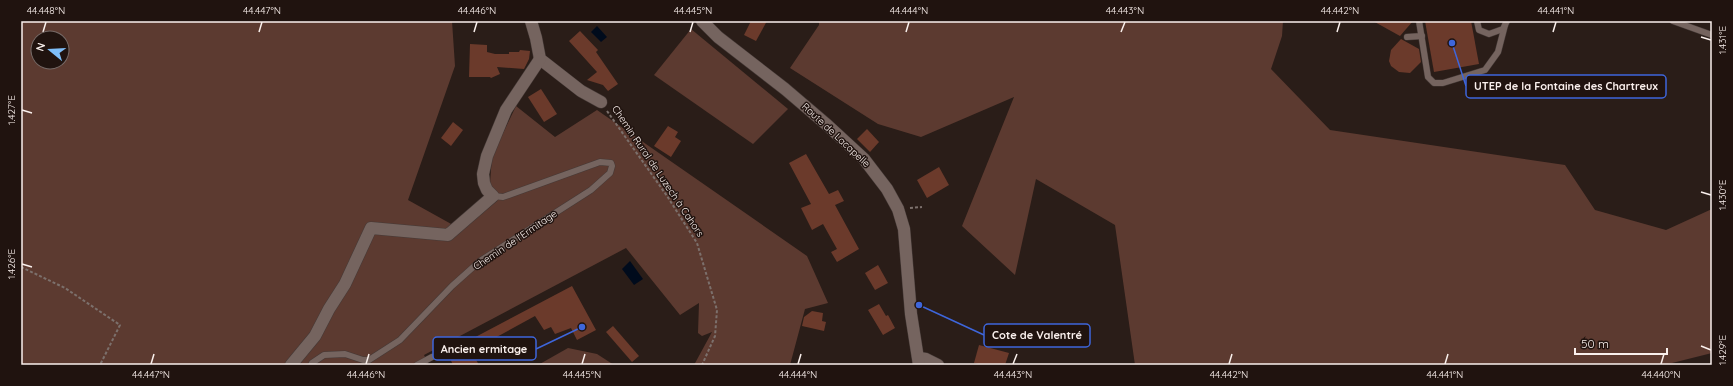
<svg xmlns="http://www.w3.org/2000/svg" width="1733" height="386" font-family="Quicksand,sans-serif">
	<rect width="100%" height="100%" fill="#2a1d18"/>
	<g fill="#5c3a30" fill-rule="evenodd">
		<path d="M21,21H452L455,66L408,200L462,230L497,201L490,183L492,156L516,106L555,137L597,110L807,256L828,303L805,309L790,365H694L712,332L702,336L698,333L699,303L680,315L626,248L424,355L429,365H21ZM38,38H62V62H38Z"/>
		<polygon points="819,21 1283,21 1282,36 1271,69 1330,130 1565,165 1595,210 1666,230 1712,209 1712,353 1664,365 1135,365 1115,225 1036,179 1015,275 962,226 1014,97 921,137 878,124 790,68 819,25"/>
		<polygon points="691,29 788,109 753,144 654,75"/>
		<polygon points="568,348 597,354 614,365 538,365"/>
	</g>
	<g fill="#000b1c">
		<polygon points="597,26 607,37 601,42 591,32"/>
		<polygon points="630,261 643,279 634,285 622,269"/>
	</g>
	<g fill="#6b3a2b">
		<polygon points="751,21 767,21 756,41 744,35"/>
		<polygon points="1373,21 1413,21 1400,36"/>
		<polygon points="1425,21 1471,21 1479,64 1434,72"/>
		<polygon points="580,31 598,50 596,52 618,84 608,91 603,85 587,80 597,72 569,41"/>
		<polygon points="1401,39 1419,49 1421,62 1410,73 1399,72 1391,66 1389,61 1391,50"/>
		<polygon points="470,44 487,45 487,52 495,54 509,54 509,52 519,52 520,50 530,51 529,59 524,69 497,67 500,74 491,78 490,77 469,77"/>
		<polygon points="541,89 557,114 544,122 528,97"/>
		<polygon points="453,122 463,130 451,146 441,138"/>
		<polygon points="668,126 678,132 675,137 681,141 671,157 654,146"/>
		<polygon points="867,129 879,142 870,152 857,139"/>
		<polygon points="806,154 829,194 838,190 844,201 835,205 859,249 837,262 831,252 837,249 823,224 812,230 801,208 811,204 789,163"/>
		<polygon points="939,167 949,185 927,198 917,180"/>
		<polygon points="878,265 888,283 875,290 865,273"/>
		<polygon points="572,286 596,330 577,340 571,328 555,334 551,327 544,330 535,316 471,351 479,365 453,365 447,352"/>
		<polygon points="879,304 886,316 888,315 895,328 883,335 868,310"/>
		<polygon points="812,311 823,313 822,321 826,322 824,331 802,326 804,317"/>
		<polygon points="613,326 639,356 632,362 606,332"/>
		<polygon points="979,345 1009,353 1005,365 982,365 974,363"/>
	</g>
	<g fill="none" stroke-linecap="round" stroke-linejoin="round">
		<defs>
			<g id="service">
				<polyline points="1419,21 1428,77 1434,83 1443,83 1485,70 1498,52 1505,25"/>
				<polyline points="1477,21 1479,30 1489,34 1503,29 1507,21"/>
				<polyline points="1673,21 1712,35"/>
				<polyline points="1407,37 1422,36"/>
				<polyline points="311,365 312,363 324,355 345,354 363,360 369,360 400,340 452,286 480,261 591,190 610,173 612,166 611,163 600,162 503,197 493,196"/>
				<polyline points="417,365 432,357"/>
			</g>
			<g id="minor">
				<polyline points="531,21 536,38 540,59 581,91 601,102"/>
				<polyline points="919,358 926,359 938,365"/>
				<polyline points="291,365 315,336 329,309 345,284 371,228 448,235 493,196 487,190 484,183 483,174 487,156 506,110 540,59"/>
			</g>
			<polyline id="tertiary" points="702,21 718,37 785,89 826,124 864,159 887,189 898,209 904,229 911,314 919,365"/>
		</defs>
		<use href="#service" stroke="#453a37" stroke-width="7"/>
		<use href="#minor" stroke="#453a37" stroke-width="13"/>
		<use href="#tertiary" stroke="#453a37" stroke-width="13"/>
		<g stroke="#7c706c" stroke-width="2" stroke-dasharray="3 2" stroke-linecap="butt">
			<polyline points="607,111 667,196 697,243 717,310 715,336 702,365"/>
			<polyline points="910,208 922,207"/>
			<polyline points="21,267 65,288 120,325 100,365"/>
		</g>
		<use href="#service" stroke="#75645f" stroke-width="6"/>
		<use href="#minor" stroke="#75645f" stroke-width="12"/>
		<use href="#tertiary" stroke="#75645f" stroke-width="12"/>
	</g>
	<path fill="none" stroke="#faf0ed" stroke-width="1.5" d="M43,32L46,22M259,32L262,22M474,32L477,22M690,32L693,22M906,32L909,22M1121,32L1125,22M1337,32L1340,22M1553,32L1556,22M1701,37L1711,40M22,110L32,113M1701,192L1711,195M22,264L32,267M1701,346L1711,350M151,364L154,354M366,364L369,354M582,364L585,354M798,364L801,354M1013,364L1017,354M1229,364L1232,354M1445,364L1448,354M1661,364L1664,354"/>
	<g text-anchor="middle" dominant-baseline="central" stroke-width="3" stroke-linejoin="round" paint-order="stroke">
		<g font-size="10" fill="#faf0ed" stroke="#20130f">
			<text transform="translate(836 135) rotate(43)">Route de Lacapelle</text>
			<text transform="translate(658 171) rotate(56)">Chemin Rural de Luzech à Cahors</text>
			<text transform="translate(515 240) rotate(-34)">Chemin de l'Ermitage</text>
		</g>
	</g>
	<path fill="none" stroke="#3e66db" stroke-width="1.5" d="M1452 43L1466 86M919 305L984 335M582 327L536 349"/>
	<g fill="#3e66db" stroke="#20130f" stroke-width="1.5">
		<circle cx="1452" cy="43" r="4"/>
		<circle cx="919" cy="305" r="4"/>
		<circle cx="582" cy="327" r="4"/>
	</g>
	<g fill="#20130f" stroke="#3e66db" stroke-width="1.5">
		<rect x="1466" y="75" width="200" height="23" rx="4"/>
		<rect x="984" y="324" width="106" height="23" rx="4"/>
		<rect x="433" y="337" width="103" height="23" rx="4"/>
	</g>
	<g font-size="11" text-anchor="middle" font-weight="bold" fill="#faf0ed">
		<text x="1566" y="90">UTEP de la Fontaine des Chartreux</text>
		<text x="1037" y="339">Cote de Valentré</text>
		<text x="484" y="353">Ancien ermitage</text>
	</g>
	<rect width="1733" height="386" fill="none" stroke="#20130f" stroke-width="44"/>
	<g transform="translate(50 50) rotate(288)"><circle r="19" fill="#20130f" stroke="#776b68"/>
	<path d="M0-3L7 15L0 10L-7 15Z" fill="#7ebef9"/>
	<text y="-6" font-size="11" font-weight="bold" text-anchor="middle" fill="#faf0ed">N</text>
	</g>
	<path d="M1575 348v6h92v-6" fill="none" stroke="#faf0ed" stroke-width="2"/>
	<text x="1581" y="348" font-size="12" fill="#faf0ed" stroke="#20130f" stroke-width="3" paint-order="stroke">50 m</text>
	<rect x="22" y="22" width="1689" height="342" fill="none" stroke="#faf0ed" stroke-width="1.5"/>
	<g font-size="10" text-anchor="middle" fill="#faf0ed">
		<text x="46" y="14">44.448°N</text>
		<text x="262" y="14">44.447°N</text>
		<text x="477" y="14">44.446°N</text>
		<text x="693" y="14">44.445°N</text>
		<text x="909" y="14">44.444°N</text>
		<text x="1125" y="14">44.443°N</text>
		<text x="1340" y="14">44.442°N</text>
		<text x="1556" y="14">44.441°N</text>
		<text transform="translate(1722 40) rotate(-90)" y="4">1.431°E</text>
		<text transform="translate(11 110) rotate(-90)" y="4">1.427°E</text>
		<text transform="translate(1722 195) rotate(-90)" y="4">1.430°E</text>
		<text transform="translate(11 264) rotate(-90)" y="4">1.426°E</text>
		<text transform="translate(1722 350) rotate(-90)" y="4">1.429°E</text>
		<text x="151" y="378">44.447°N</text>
		<text x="366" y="378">44.446°N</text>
		<text x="582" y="378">44.445°N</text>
		<text x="798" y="378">44.444°N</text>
		<text x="1013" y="378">44.443°N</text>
		<text x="1229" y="378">44.442°N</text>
		<text x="1445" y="378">44.441°N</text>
		<text x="1661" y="378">44.440°N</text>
	</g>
</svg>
